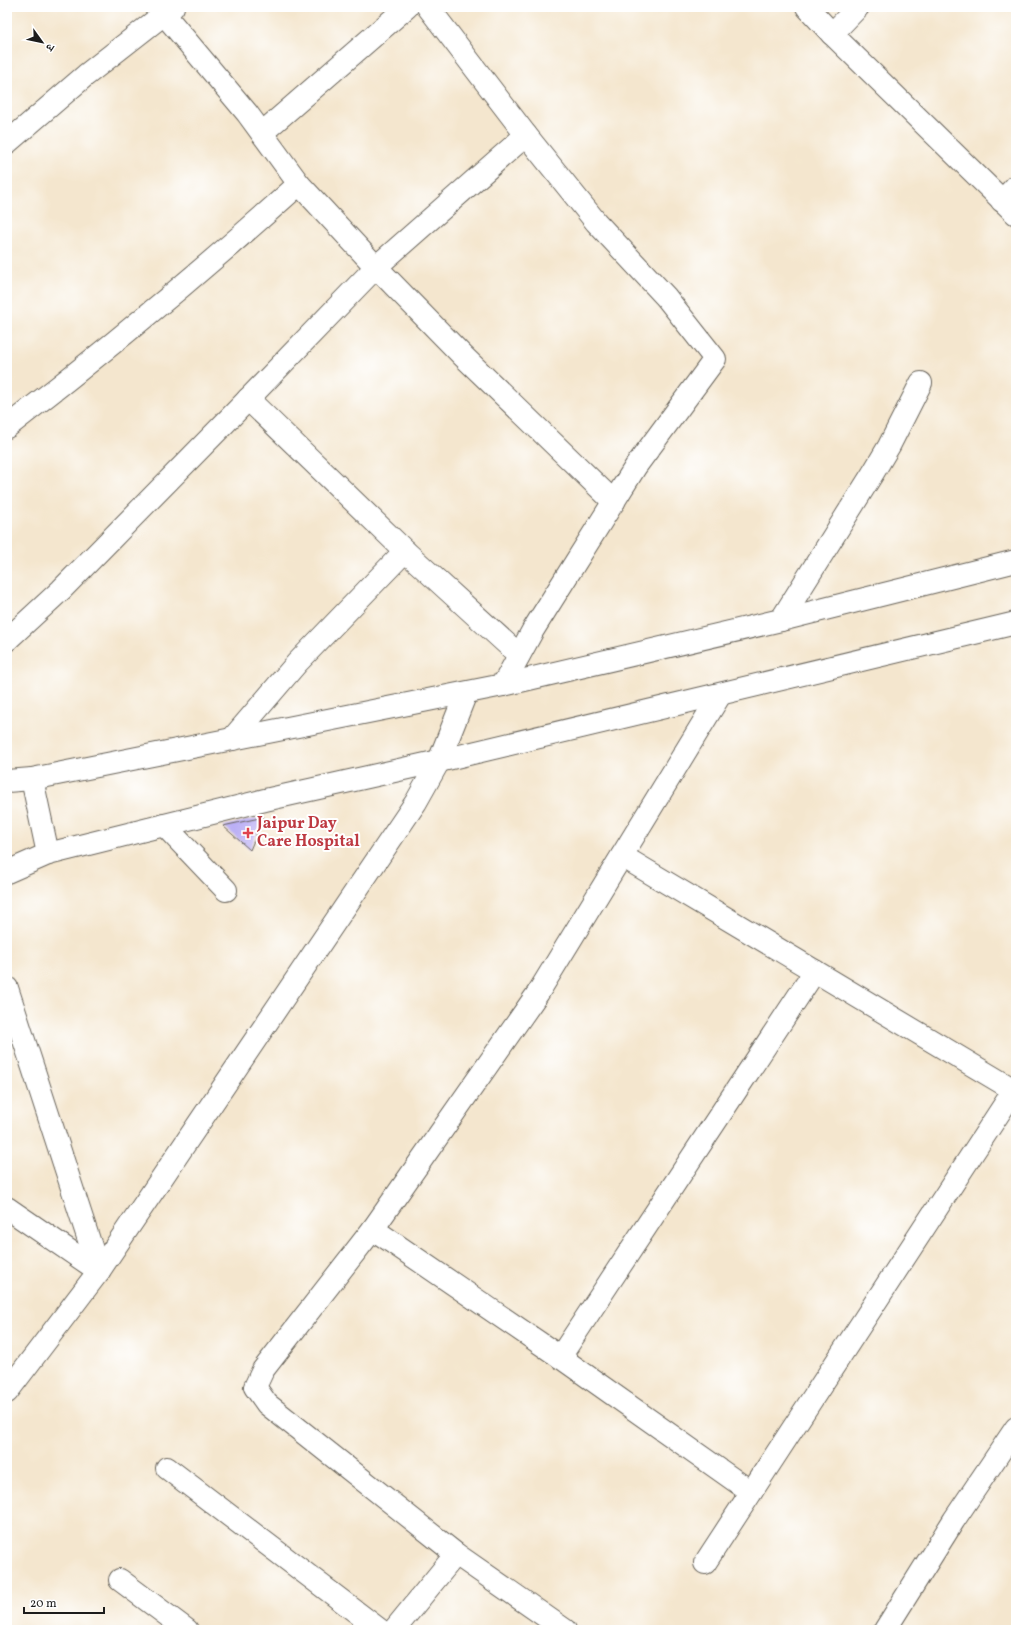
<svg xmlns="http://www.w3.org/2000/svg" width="1023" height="1637" font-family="Vollkorn,'Noto Serif Devanagari',serif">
	<rect width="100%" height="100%" fill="#fff"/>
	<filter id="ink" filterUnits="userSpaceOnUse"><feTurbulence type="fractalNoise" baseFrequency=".025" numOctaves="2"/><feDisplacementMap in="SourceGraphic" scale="8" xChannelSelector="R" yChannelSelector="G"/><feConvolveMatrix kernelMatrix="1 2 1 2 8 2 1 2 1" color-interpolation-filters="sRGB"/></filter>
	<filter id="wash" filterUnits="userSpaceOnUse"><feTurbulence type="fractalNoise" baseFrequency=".012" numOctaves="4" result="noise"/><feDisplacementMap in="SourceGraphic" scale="16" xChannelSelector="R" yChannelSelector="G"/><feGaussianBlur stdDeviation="0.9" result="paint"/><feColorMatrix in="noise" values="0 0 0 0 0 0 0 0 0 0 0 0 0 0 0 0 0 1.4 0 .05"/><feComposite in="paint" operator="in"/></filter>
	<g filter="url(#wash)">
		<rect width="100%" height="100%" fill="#f4e6ce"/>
		<g id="blocks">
			<polygon fill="#b9adf4" points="264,817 250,850 223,826"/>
		</g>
	</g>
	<g filter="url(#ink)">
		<use href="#blocks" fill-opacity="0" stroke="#68635a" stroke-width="1"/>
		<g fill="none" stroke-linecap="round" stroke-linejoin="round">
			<defs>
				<g id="minor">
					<polyline points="807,7 832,34 1016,214"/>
					<polyline points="832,34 858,7"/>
					<polyline points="262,133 407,7"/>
					<polyline points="7,143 86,75 173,7"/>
					<polyline points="299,184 376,267 526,135 428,7"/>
					<polyline points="1002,201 1016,186"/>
					<polyline points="248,399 405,551 519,655"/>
					<path d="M7,427C107,350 205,269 299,184L247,113L164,14"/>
					<polyline points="781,620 873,473 889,446 921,383"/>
					<polyline points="7,640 61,590 225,423 376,267 462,355 614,502"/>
					<polyline points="503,685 533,630 636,466 715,359 666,297 596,222 526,135"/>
					<polyline points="720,695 538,993 373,1229 560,1357 751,1492"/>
					<polyline points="232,739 297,663 405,551"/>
					<polyline points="164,825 226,890"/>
					<polyline points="622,856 1014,1090"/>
					<polyline points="7,988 99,1271"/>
					<polyline points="7,1208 99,1271"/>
					<polyline points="373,1229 263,1370 255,1387 267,1404 456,1554 565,1630"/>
					<polyline points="560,1357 815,971"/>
					<polyline points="7,1392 99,1271 416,802 439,761 466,693"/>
					<polyline points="167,1468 380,1630"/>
					<polyline points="705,1563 1016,1087"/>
					<polyline points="120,1580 187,1630"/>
					<polyline points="394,1630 456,1554"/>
					<polyline points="885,1630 954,1520 1016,1428"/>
				</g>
				<g id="tertiary">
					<polyline points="7,781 32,779 503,685 781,620 1016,561"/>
					<polyline points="48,854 265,800 439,761 1016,623"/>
					<polyline points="7,872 48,854 32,779"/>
				</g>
			</defs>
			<use href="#minor" stroke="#68635a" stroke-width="24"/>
			<use href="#tertiary" stroke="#68635a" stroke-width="24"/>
			<use href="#minor" stroke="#fff" stroke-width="22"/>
			<use href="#tertiary" stroke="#fff" stroke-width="22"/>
		</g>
	</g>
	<path fill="#e0444e" stroke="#fff" stroke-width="1.5" d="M246 827h4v4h4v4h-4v4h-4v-4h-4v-4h4z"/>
	<g text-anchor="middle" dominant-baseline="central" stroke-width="4" stroke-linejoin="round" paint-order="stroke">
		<g font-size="16" font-weight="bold" fill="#be3a42" stroke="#fff" text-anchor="start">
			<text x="257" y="824">Jaipur Day<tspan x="257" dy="18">Care Hospital</tspan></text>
		</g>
	</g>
	<rect width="1023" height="1637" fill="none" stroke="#fff" stroke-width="24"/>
	<g transform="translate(42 42) rotate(123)" stroke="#ffffff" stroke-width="3" paint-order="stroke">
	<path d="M0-3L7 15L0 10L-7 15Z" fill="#1c1c1c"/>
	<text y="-6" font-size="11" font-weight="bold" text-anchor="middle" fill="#1c1c1c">उ</text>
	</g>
	<path d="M24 1607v6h80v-6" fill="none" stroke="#1c1c1c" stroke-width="2"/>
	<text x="30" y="1607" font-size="12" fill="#1c1c1c" stroke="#ffffff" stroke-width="3" paint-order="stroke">20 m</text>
</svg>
